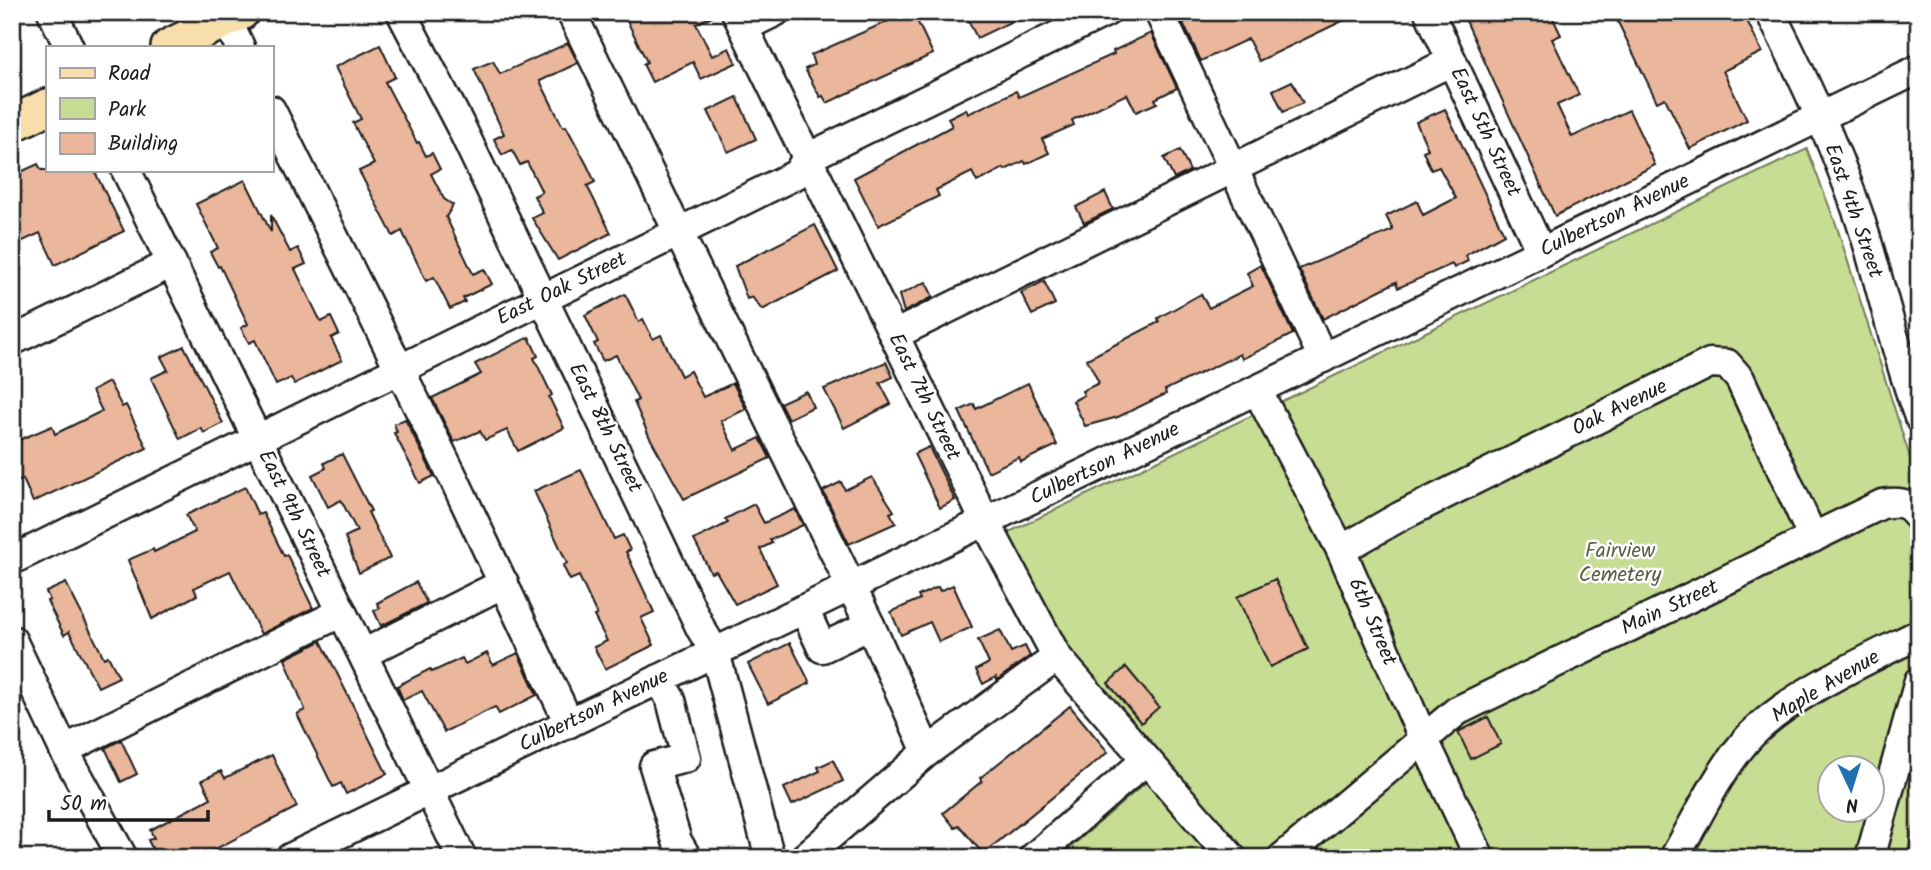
<svg xmlns="http://www.w3.org/2000/svg" width="1931" height="870" font-family="Kalam,sans-serif">
	<rect width="100%" height="100%" fill="#fff"/>
	<filter id="ink" filterUnits="userSpaceOnUse"><feTurbulence type="fractalNoise" baseFrequency=".0143" numOctaves="2"/><feDisplacementMap in="SourceGraphic" scale="14" xChannelSelector="R" yChannelSelector="G"/><feConvolveMatrix kernelMatrix="1 2 1 2 8 2 1 2 1" color-interpolation-filters="sRGB"/></filter>
	<g filter="url(#ink)">
		<path fill="#c7dd93" stroke="#727c58" stroke-width="2" fill-rule="evenodd" d="M1807,149L1836,224L1919,486V804L1906,858H1058L1159,771L1138,727L1069,649L1007,533ZM1829,768H1871V810H1829Z"/>
		<g fill="#eab69c" stroke="#1c1c1c" stroke-width="2">
			<polygon points="623,12 720,12 696,24 712,56 729,48 736,63 701,79 693,62 652,82 643,64 647,62"/>
			<polygon points="909,12 913,12 933,54 827,103 823,96 820,97 805,69 814,65 811,55"/>
			<polygon points="964,12 1031,12 977,38"/>
			<polygon points="1205,12 1361,12 1259,61 1248,39 1201,61 1183,23"/>
			<polygon points="1462,12 1550,12 1561,35 1552,39 1579,95 1557,105 1572,137 1629,110 1655,165 1555,216"/>
			<polygon points="1613,12 1743,12 1762,52 1723,71 1747,120 1690,149 1665,98 1657,102"/>
			<polygon points="1151,33 1177,88 1155,99 1157,103 1136,112 1127,94 1072,120 1074,125 1042,139 1049,153 1026,164 1024,161 1005,170 1004,168 977,182 972,172 936,190 939,196 878,226 854,178 952,126 948,118 966,109 968,114 1016,91 1019,97 1114,54 1113,51"/>
			<polygon points="568,43 578,63 540,81 563,127 566,126 587,165 595,182 587,186 611,233 558,260 532,218 543,213 534,196 542,192 527,162 520,165 512,150 502,155 494,139 504,134 474,69 493,61 500,74"/>
			<polygon points="380,45 395,77 385,82 417,143 419,142 426,156 432,153 440,169 431,174 444,199 453,205 446,217 473,274 484,269 492,284 463,298 465,302 450,309 434,277 426,281 402,231 393,236 359,171 374,164 353,123 361,119 335,67"/>
			<polygon points="1292,81 1303,103 1283,112 1273,90"/>
			<polygon points="737,97 756,139 728,152 708,111"/>
			<polygon points="1445,109 1504,234 1466,255 1468,261 1454,268 1452,264 1398,288 1396,282 1323,319 1299,269 1393,230 1386,216 1417,201 1423,215 1456,198 1439,167 1431,170 1423,151 1428,149 1416,122"/>
			<polygon points="1180,150 1190,171 1174,179 1164,158"/>
			<polygon points="38,164 41,170 94,170 124,231 55,265 40,233 12,246 12,176"/>
			<polygon points="245,180 271,232 271,215 290,252 298,248 306,264 295,269 321,322 331,317 339,334 331,338 342,360 294,384 291,378 276,385 255,340 249,343 241,328 248,324 220,266 218,267 210,252 218,248 196,204"/>
			<polygon points="1105,192 1113,209 1084,223 1076,207"/>
			<polygon points="815,225 838,271 762,310 752,297 747,299 735,266"/>
			<polygon points="1261,265 1293,334 1242,359 1240,354 1165,390 1166,394 1118,417 1085,426 1073,401 1084,395 1082,391 1099,383 1087,359 1159,322 1158,318 1201,294 1209,308 1253,286 1247,273"/>
			<polygon points="1044,281 1055,304 1032,315 1021,293"/>
			<polygon points="926,282 933,297 904,312 899,295"/>
			<polygon points="625,294 639,322 643,319 653,339 661,335 681,376 690,371 703,397 733,383 746,409 721,421 735,450 760,438 770,458 684,499 649,436 634,402 638,400 616,355 603,361 594,344 598,342 585,315"/>
			<polygon points="529,337 538,356 534,358 552,395 549,397 564,428 518,451 507,430 485,440 480,431 454,442 432,398 481,374 475,364"/>
			<polygon points="184,346 223,423 204,433 201,428 180,439 151,378 168,370 161,357"/>
			<polygon points="886,362 893,377 880,383 891,404 844,428 824,389"/>
			<polygon points="109,382 122,407 126,405 147,448 33,502 23,479 12,485 12,443 52,426 55,434 102,411 92,391"/>
			<polygon points="1028,383 1057,445 1021,462 1019,457 988,472 959,411 974,404 976,409"/>
			<polygon points="806,391 813,407 788,419 780,403"/>
			<polygon points="405,419 434,476 420,483 394,433 397,432 394,424"/>
			<polygon points="929,447 955,500 940,508 914,454"/>
			<polygon points="342,454 371,511 368,512 390,558 359,573 345,537 357,531 341,500 328,507 312,475 326,468 324,463"/>
			<polygon points="581,470 614,539 623,535 630,550 626,552 654,612 641,618 654,645 605,669 594,647 607,641 594,616 597,615 579,576 570,580 563,566 567,563 534,491"/>
			<polygon points="872,477 894,511 890,513 896,523 849,544 823,491 841,482 845,490"/>
			<polygon points="245,487 258,515 263,513 284,556 287,555 313,608 261,634 230,571 194,588 197,595 152,619 128,560 153,549 154,552 195,532 186,515"/>
			<polygon points="754,504 764,523 795,509 803,525 770,540 772,543 760,549 777,584 735,604 716,571 711,573 694,540 728,523 725,519"/>
			<polygon points="1275,579 1308,649 1270,667 1237,597"/>
			<polygon points="416,582 427,603 381,626 374,611 380,608 377,603"/>
			<polygon points="66,583 104,658 108,656 119,677 98,687 73,639 69,632 64,635 47,601 50,600 46,592"/>
			<polygon points="953,585 972,627 939,642 930,622 901,635 891,612 920,599 918,596 938,587 940,591"/>
			<polygon points="1000,630 1011,652 1025,646 1030,656 997,680 996,677 983,684 976,670 989,663 978,640"/>
			<polygon points="321,641 387,774 346,794 341,783 333,787 297,714 305,710 285,659"/>
			<polygon points="790,643 810,683 768,704 748,664"/>
			<polygon points="487,653 493,665 518,653 537,695 499,714 495,707 444,732 422,691 403,700 397,686 430,669 432,672 462,658 465,664"/>
			<polygon points="1126,667 1159,707 1141,723 1108,683"/>
			<polygon points="1070,706 1108,752 983,854 959,825 955,828 943,813 982,781 980,778"/>
			<polygon points="1488,717 1501,744 1471,759 1458,732"/>
			<polygon points="121,740 137,774 121,782 105,748"/>
			<polygon points="272,755 297,807 198,858 157,858 148,840 154,838 150,830 211,798 202,780 221,771 225,778"/>
			<polygon points="833,760 843,781 792,805 784,788 820,771 818,767"/>
		</g>
		<g fill="none" stroke-linecap="round" stroke-linejoin="round">
			<defs>
				<g id="minor">
					<polyline points="52,12 69,47"/>
					<polyline points="401,12 461,127 701,629 715,652 770,858"/>
					<polyline points="571,12 870,625 822,648 804,609"/>
					<polyline points="736,12 985,521 1057,657 1232,858"/>
					<polyline points="1159,12 1323,358"/>
					<polyline points="1429,12 1541,252"/>
					<path d="M1770,12C1807,84 1842,160 1866,238C1884,297 1897,358 1919,417"/>
					<polyline points="226,19 240,47"/>
					<polyline points="744,27 775,12"/>
					<polyline points="271,110 455,481 569,723"/>
					<polyline points="126,170 462,858"/>
					<polyline points="894,335 1452,61"/>
					<polyline points="12,341 172,263"/>
					<polyline points="1257,390 1341,550 1423,738 1480,858"/>
					<polyline points="1341,550 1401,516 1710,363 1727,364 1740,379 1813,538"/>
					<polyline points="12,560 797,174 807,158 1106,12"/>
					<polyline points="870,625 927,752"/>
					<polyline points="12,640 64,750 123,858"/>
					<polyline points="363,654 504,583"/>
					<polyline points="659,679 671,700 686,758 654,766 677,841 687,858"/>
					<polyline points="64,750 342,612"/>
					<polyline points="290,858 1919,69"/>
					<polyline points="804,858 927,752 1057,657"/>
					<polyline points="1033,858 1146,760"/>
					<path d="M1282,858L1457,711L1882,504C1900,501 1909,502 1919,518"/>
					<path d="M1674,858C1697,819 1721,766 1752,734C1793,693 1867,660 1919,634"/>
					<polyline points="1870,858 1919,681"/>
				</g>
				<g id="major">
					<polyline points="169,47 241,12"/>
					<polyline points="12,124 47,107"/>
				</g>
			</defs>
			<use href="#minor" stroke="#1c1c1c" stroke-width="33"/>
			<use href="#major" stroke="#1c1c1c" stroke-width="40"/>
			<use href="#minor" stroke="#fff" stroke-width="28"/>
			<use href="#major" stroke="#f8deab" stroke-width="35"/>
		</g>
	</g>
	<g text-anchor="middle" dominant-baseline="central" stroke-width="5" stroke-linejoin="round" paint-order="stroke">
		<g font-size="21" fill="#1c1c1c" stroke="#fff">
			<text transform="translate(1485 132) rotate(65)">East 5th Street</text>
			<text transform="translate(1853 211) rotate(71)">East 4th Street</text>
			<text transform="translate(1615 216) rotate(-26)">Culbertson Avenue</text>
			<text transform="translate(562 289) rotate(-26)">East Oak Street</text>
			<text transform="translate(924 397) rotate(64)">East 7th Street</text>
			<text transform="translate(1620 408) rotate(-26)">Oak Avenue</text>
			<text transform="translate(605 428) rotate(64)">East 8th Street</text>
			<text transform="translate(1105 464) rotate(-26)">Culbertson Avenue</text>
			<text transform="translate(294 514) rotate(64)">East 9th Street</text>
			<text transform="translate(1670 608) rotate(-25)">Main Street</text>
			<text transform="translate(1372 622) rotate(67)">6th Street</text>
			<text transform="translate(1826 687) rotate(-31)">Maple Avenue</text>
			<text transform="translate(594 711) rotate(-26)">Culbertson Avenue</text>
		</g>
		<g font-size="21" fill="#586046" stroke="#fff">
			<text x="1620" y="551">Fairview<tspan x="1620" dy="24">Cemetery</tspan></text>
		</g>
	</g>
	<rect width="1931" height="870" fill="none" stroke="#fff" stroke-width="42"/>
	<rect x="21" y="21" width="1889" height="828" fill="none" stroke="#1c1c1c" stroke-width="2.5" filter="url(#ink)"/>
	<rect x="46" y="46" width="228" height="126" fill="#ffffff" stroke="#a4a4a4" stroke-width="2"/>
	<rect x="60" y="68" width="35" height="10" fill="#f8deab" stroke="#a4a4a4" stroke-width="2"/>
	<text x="108" y="80" font-size="21" fill="#1c1c1c">Road</text>
	<rect x="60" y="98" width="35" height="21" fill="#c7dd93" stroke="#a4a4a4" stroke-width="2"/>
	<text x="108" y="116" font-size="21" fill="#1c1c1c">Park</text>
	<rect x="60" y="133" width="35" height="21" fill="#eab69c" stroke="#a4a4a4" stroke-width="2"/>
	<text x="108" y="150" font-size="21" fill="#1c1c1c">Building</text>
	<g transform="translate(1851 789) rotate(176)"><circle r="33" fill="#ffffff" stroke="#a4a4a4" stroke-width="2"/>
	<path d="M0-5L12 26L0 18L-12 26Z" fill="#1f6fb2"/>
	<text y="-10" font-size="19" font-weight="bold" text-anchor="middle" fill="#1c1c1c">N</text>
	</g>
	<path d="M49 810v10h159v-10" fill="none" stroke="#1c1c1c" stroke-width="3.5"/>
	<text x="60" y="810" font-size="21" fill="#1c1c1c" stroke="#ffffff" stroke-width="5" paint-order="stroke">50 m</text>
</svg>
